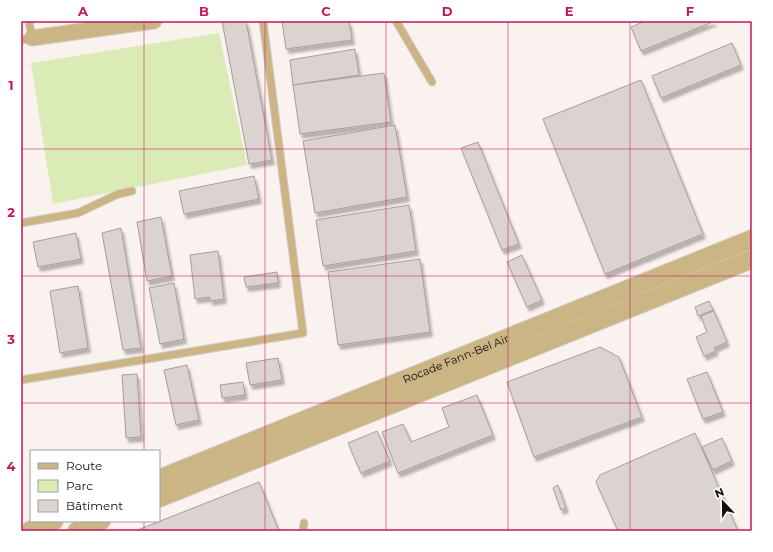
<svg xmlns="http://www.w3.org/2000/svg" width="773" height="552" font-family="Montserrat,sans-serif">
	<defs>
		<filter id="shadow"><feDropShadow dx="2.5" dy="4.5" stdDeviation="1" flood-color="#0004"/></filter>
	</defs>
	<rect width="100%" height="100%" fill="#faf2ee"/>
	<polygon fill="#daebb5" points="219,33 247,165 53,204 31,63"/>
	<g fill="#dbd3cf" stroke="#a69e9b" filter="url(#shadow)">
		<polygon points="222,21 246,21 272,160 249,164"/>
		<polygon points="282,21 349,21 352,40 286,49"/>
		<polygon points="645,21 715,21 641,51 631,27"/>
		<polygon points="732,43 741,65 661,98 652,76"/>
		<polygon points="355,49 359,75 293,85 290,60"/>
		<polygon points="384,73 391,122 300,134 293,85"/>
		<polygon points="641,80 703,234 605,274 543,119"/>
		<polygon points="395,125 407,197 315,213 303,141"/>
		<polygon points="478,142 519,244 502,250 461,148"/>
		<polygon points="254,176 259,199 184,214 179,191"/>
		<polygon points="409,205 416,251 323,266 316,220"/>
		<polygon points="161,217 172,276 147,281 137,222"/>
		<polygon points="121,228 141,348 123,350 102,233"/>
		<polygon points="76,233 81,259 38,267 33,242"/>
		<polygon points="218,251 224,299 210,301 210,297 195,299 190,255"/>
		<polygon points="522,255 542,300 527,307 507,262"/>
		<polygon points="420,259 430,332 338,345 328,272"/>
		<polygon points="277,272 278,283 246,287 244,277"/>
		<polygon points="174,283 184,339 160,344 149,288"/>
		<polygon points="78,286 88,348 60,353 50,291"/>
		<polygon points="709,301 713,310 698,316 695,307"/>
		<polygon points="714,311 727,342 714,348 716,351 704,356 696,337 707,332 701,316"/>
		<polygon points="600,347 619,357 642,417 534,457 507,382"/>
		<polygon points="278,358 282,380 250,385 246,363"/>
		<polygon points="187,365 199,420 176,425 164,370"/>
		<polygon points="707,372 723,412 703,419 687,379"/>
		<polygon points="137,374 141,437 126,438 122,375"/>
		<polygon points="243,382 245,395 222,398 220,385"/>
		<polygon points="477,395 493,435 398,473 382,432 403,424 411,442 449,427 442,408"/>
		<polygon points="377,431 390,461 361,473 348,443"/>
		<polygon points="695,433 738,531 618,531 596,482 600,475"/>
		<polygon points="722,438 732,461 713,470 702,447"/>
		<polygon points="259,482 279,531 135,531"/>
		<polygon points="558,485 566,508 561,510 553,488"/>
	</g>
	<g fill="none" stroke-linecap="round" stroke-linejoin="round">
		<defs>
			<g id="service">
				<polyline points="396,21 432,82"/>
				<polyline points="21,40 32,38 29,21"/>
				<polyline points="21,223 78,213 118,194 132,191"/>
				<polyline points="21,380 303,333 263,21"/>
				<polyline points="303,531 304,523"/>
			</g>
			<polyline id="minor" points="32,38 154,21"/>
			<g id="tertiary">
				<path id="s1" d="M159,479L752,239"/>
				<polyline points="159,498 752,259"/>
				<polyline points="29,531 54,521"/>
				<polyline points="77,531 101,521"/>
			</g>
		</defs>
		<use href="#service" stroke="#d5ceca" stroke-width="9"/>
		<use href="#minor" stroke="#d5ceca" stroke-width="17"/>
		<use href="#tertiary" stroke="#d5ceca" stroke-width="20"/>
		<use href="#service" stroke="#cbb584" stroke-width="7"/>
		<use href="#minor" stroke="#cbb584" stroke-width="15"/>
		<use href="#tertiary" stroke="#cbb584" stroke-width="18"/>
	</g>
	<path fill="none" stroke="#c2185b" stroke-width="1" stroke-opacity="0.55" d="M144,21V451M265,21V531M386,21V531M508,21V531M630,21V531M21,149H752M21,276H752M21,403H752M144,521V531"/>
	<g text-anchor="middle" dominant-baseline="central" stroke-width="3.5" stroke-linejoin="round" paint-order="stroke">
		<g font-size="11" fill="#110e0d" stroke="#fff">
			<text stroke="none"><textPath href="#s1" startOffset="320">Rocade Fann-Bel Air</textPath></text>
		</g>
	</g>
	<rect width="773" height="552" fill="none" stroke="#ffffff" stroke-width="44"/>
	<rect x="30" y="450" width="130" height="72" fill="#ffffff" stroke="#a09f9e"/>
	<rect x="38" y="463" width="20" height="6" fill="#cbb584" stroke="#a09f9e"/>
	<text x="66" y="470" font-size="12" fill="#110e0d">Route</text>
	<rect x="38" y="480" width="20" height="12" fill="#daebb5" stroke="#a09f9e"/>
	<text x="66" y="490" font-size="12" fill="#110e0d">Parc</text>
	<rect x="38" y="500" width="20" height="12" fill="#dbd3cf" stroke="#a09f9e"/>
	<text x="66" y="510" font-size="12" fill="#110e0d">Bâtiment</text>
	<g transform="translate(723 502) rotate(338)" stroke="#ffffff" stroke-width="3" paint-order="stroke">
	<path d="M0-3L7 15L0 10L-7 15Z" fill="#110e0d"/>
	<text y="-6" font-size="11" font-weight="bold" text-anchor="middle" fill="#110e0d">N</text>
	</g>
	<rect x="22" y="22" width="729" height="508" fill="none" stroke="#c2185b" stroke-width="1.5"/>
	<g font-size="13" text-anchor="middle" font-weight="bold" fill="#c2185b">
		<text x="83" y="16">A</text>
		<text x="204" y="16">B</text>
		<text x="326" y="16">C</text>
		<text x="447" y="16">D</text>
		<text x="569" y="16">E</text>
		<text x="690" y="16">F</text>
		<text x="11" y="90">1</text>
		<text x="11" y="217">2</text>
		<text x="11" y="344">3</text>
		<text x="11" y="471">4</text>
	</g>
</svg>
